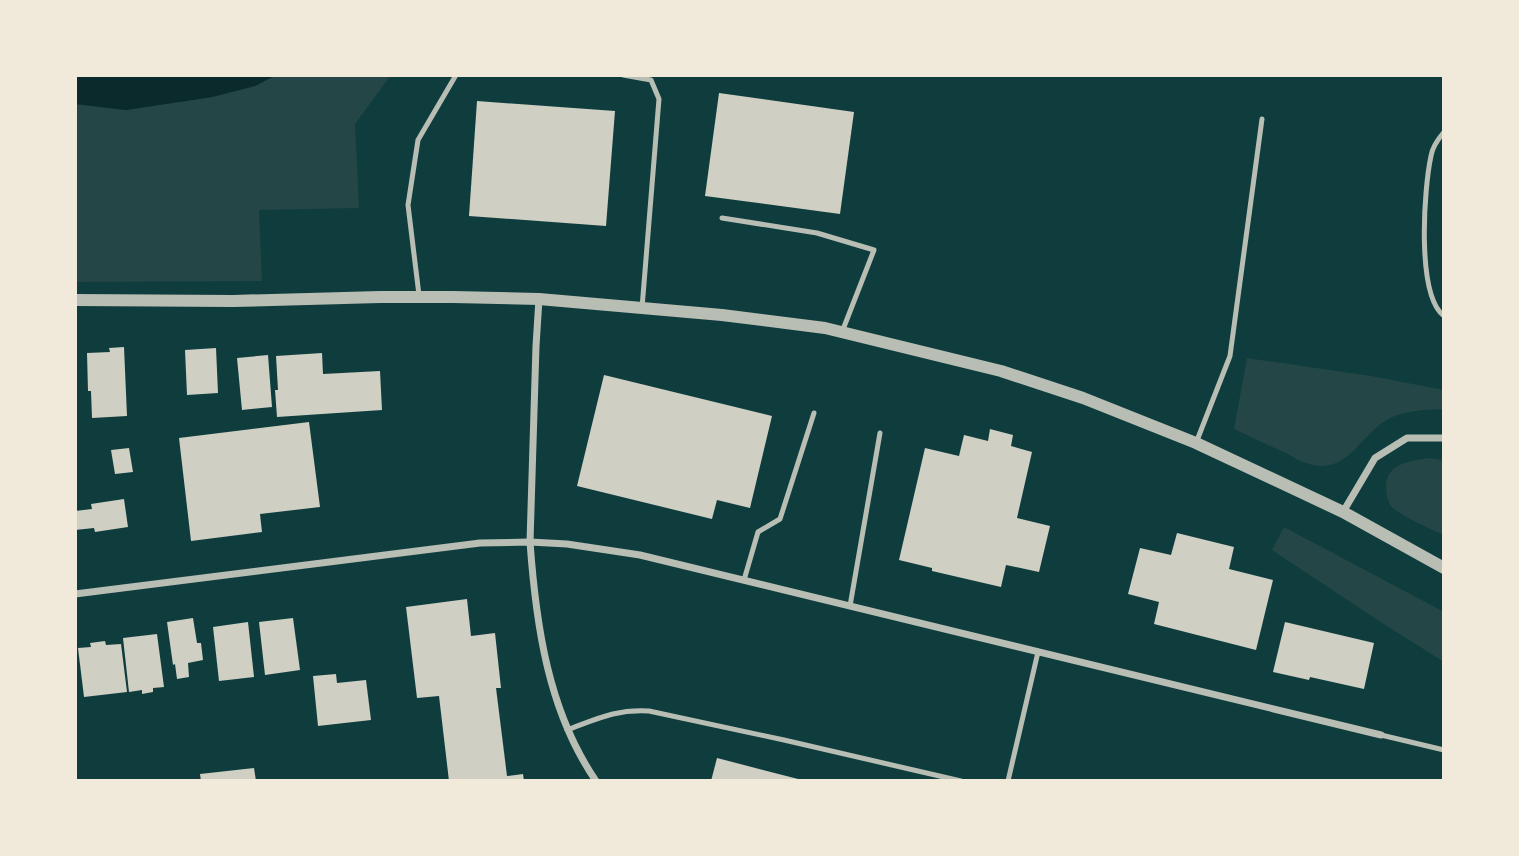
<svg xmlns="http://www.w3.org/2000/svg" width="1519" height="856" font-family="'Fira Sans Condensed',sans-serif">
	<rect width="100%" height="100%" fill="#0f3d3e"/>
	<g fill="#244646">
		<polygon points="276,75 391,75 355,124 359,208 259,210 262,281 75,282 75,104 126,110 212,97 255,86"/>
		<path d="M1247,358L1371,376L1444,390V409C1424,410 1403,410 1385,421C1359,437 1347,475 1309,464C1300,462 1292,456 1284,452C1267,445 1251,437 1234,429Z"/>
		<path d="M1427,458L1444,460V535C1431,529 1400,516 1391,506C1387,500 1386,492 1386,485C1388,463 1409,462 1427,458Z"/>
		<polygon points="1284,527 1444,612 1444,662 1379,621 1272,550"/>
	</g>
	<polygon fill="#0a2a2b" points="75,75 276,75 255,86 212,97 126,110 75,104"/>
	<g fill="#cfcfc3">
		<polygon points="719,93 854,112 840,214 705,196"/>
		<polygon points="477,101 615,111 606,226 469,216"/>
		<polygon points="124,347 127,416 92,418 91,391 88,391 87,353 110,352 109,348"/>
		<polygon points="216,348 218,393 187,395 185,350"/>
		<polygon points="322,353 323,374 380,371 382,410 277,417 275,390 278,390 276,356"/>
		<polygon points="268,355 272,407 242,410 237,358"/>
		<polygon points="604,375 772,416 750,508 717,500 712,519 577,486"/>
		<polygon points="309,422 320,507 260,514 262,532 191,541 179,438"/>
		<polygon points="990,429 1013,435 1011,446 1032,452 1017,518 1050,526 1039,572 1006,565 1001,587 932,571 932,568 899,560 925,448 959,456 964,435 988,441"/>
		<polygon points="129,448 133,472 115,474 111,450"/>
		<polygon points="124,499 128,527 95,532 94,528 75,530 75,511 92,509 91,504"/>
		<polygon points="1177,533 1234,547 1229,569 1273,580 1256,650 1154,624 1159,602 1128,594 1140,548 1171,555"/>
		<polygon points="467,599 471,636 495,633 501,688 496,688 507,776 523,774 524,781 449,781 439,696 417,698 406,607"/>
		<polygon points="193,618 197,643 201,643 203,660 188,663 189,677 177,679 175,664 173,665 167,622"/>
		<polygon points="293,618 300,670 265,675 259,622"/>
		<polygon points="248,622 254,677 219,681 213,627"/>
		<polygon points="1285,622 1374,643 1364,689 1310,677 1309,680 1273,672"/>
		<polygon points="157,634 164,687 153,688 153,692 142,694 142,690 129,692 123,638"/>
		<polygon points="105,641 106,645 121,644 127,692 84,697 78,648 91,647 90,643"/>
		<polygon points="336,674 337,683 366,680 371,720 318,726 313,676"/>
		<polygon points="717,758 802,780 802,781 711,781"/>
		<polygon points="254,768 256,781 201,781 200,774"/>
	</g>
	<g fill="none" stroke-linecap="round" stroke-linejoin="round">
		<g stroke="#b8beb3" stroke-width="5">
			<polyline points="623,75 651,80 659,99 642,308"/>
			<path d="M1444,132C1439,138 1432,148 1431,156C1424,188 1416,295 1444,316"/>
			<polyline points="722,218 817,233 874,250 842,332"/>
			<polyline points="419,295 408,205 418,140 456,75"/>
			<polyline points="1196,443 1230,356 1262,119"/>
			<polyline points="744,580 758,532 780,519 814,413"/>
			<polyline points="850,606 880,433"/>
			<path d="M567,730C597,719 616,709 649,711L784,740L961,781"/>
			<polyline points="1381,735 1444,750"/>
			<polyline points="1008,781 1038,652"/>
		</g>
		<g stroke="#b8beb3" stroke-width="7">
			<path d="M539,299L536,346L530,542C536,625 548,711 596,781"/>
			<polyline points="1343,512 1375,458 1407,438 1444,438"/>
			<polyline points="75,594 480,543 530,542 567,544 640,555 1381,735"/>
		</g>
		<polyline stroke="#b8beb3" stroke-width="12" points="75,300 233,301 380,297 453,297 539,299 722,315 825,328 1001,371 1083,398 1196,443 1343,512 1444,568"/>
	</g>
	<rect width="1519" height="856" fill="none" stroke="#f1e9da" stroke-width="154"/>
</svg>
